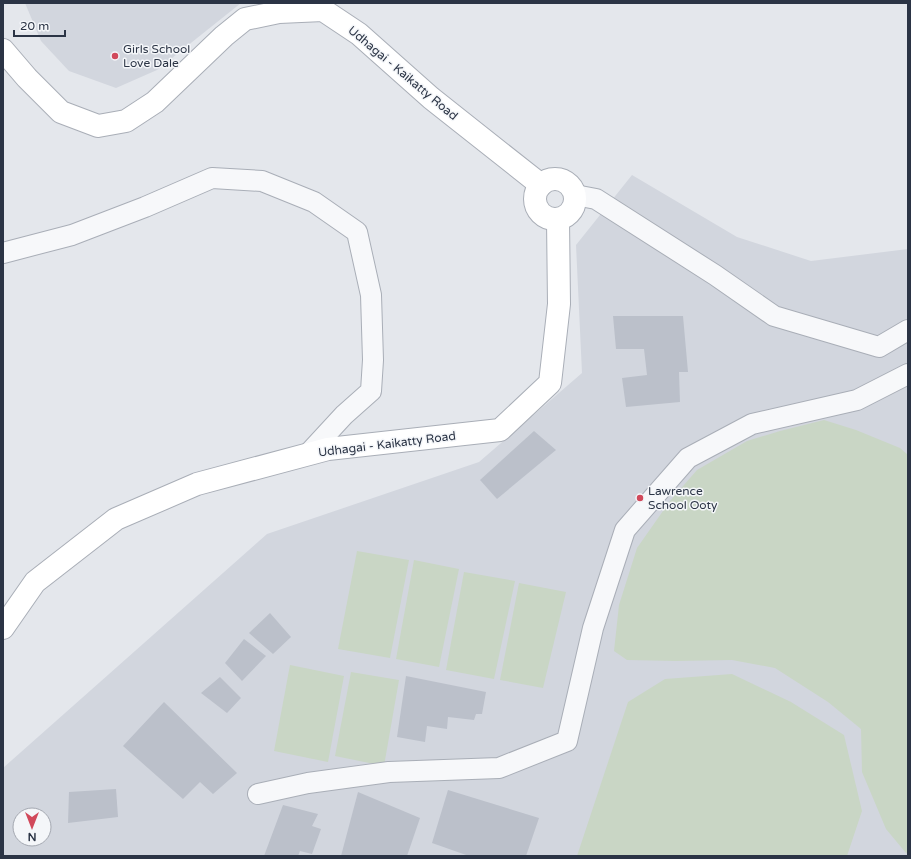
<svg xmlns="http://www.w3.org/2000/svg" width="911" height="859" font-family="'Varela Round',sans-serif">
	<rect width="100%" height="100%" fill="#e4e7ec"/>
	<g fill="#d2d6de" fill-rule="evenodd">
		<polygon points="25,3 241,3 157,70 116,88 69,71 41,41"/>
		<path d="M632,175L737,237L811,261L908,249V856H3V768L267,534L479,462L582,373L576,245ZM20,815H44V839H20Z"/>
	</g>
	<g fill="#c9d6c5">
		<polygon points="824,420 856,430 900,448 908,455 908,854 906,853 886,829 862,772 861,729 828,702 775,668 732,660 676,661 627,660 614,651 619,605 637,548 670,501 697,470 747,441 780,431"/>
		<polygon points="357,551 409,560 390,658 338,649"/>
		<polygon points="414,560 459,569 439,667 396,659"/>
		<polygon points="464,572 515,581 494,679 446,670"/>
		<polygon points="519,583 566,592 543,688 500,680"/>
		<polygon points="290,665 344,676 328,762 274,751"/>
		<polygon points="351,672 399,680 384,766 335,756"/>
		<polygon points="732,674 791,702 844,735 862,811 847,856 577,856 628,702 665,679"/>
	</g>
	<g fill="#bbc0ca">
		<polygon points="613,316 683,316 688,372 679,372 680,402 626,407 622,378 647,375 644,349 616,349"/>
		<polygon points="534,431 556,450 497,499 480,480"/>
		<polygon points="270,613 291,637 273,654 249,633"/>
		<polygon points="244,639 266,656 242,681 225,663"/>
		<polygon points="406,676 486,692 482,714 476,714 474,720 448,717 447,729 427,726 425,742 397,737"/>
		<polygon points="220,677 241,698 227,713 201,693"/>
		<polygon points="164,702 237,773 213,794 200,782 183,799 123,746"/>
		<polygon points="116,789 118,817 68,823 69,792"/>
		<polygon points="448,790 539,818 526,856 469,856 432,843"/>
		<polygon points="358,792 420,818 407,856 341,856"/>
		<polygon points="283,805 318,814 312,826 321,829 312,854 300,851 298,856 264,856"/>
	</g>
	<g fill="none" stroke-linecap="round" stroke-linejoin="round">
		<defs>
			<g id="street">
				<polyline points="575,195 596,199 715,275 774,316 879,347 908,330"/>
				<polyline points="3,253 72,235 145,207 212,178 262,181 314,202 357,232 371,295 373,360 371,391 344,415 308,454"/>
				<polyline points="258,794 308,783 389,772 499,768 567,741 593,628 625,530 688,458 752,424 857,400 908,374"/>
			</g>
			<g id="secondary">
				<polyline points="3,50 27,78 61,112 98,126 126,121 155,102 224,36 245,19 279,12 323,10 359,34 431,98 541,185"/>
				<circle cx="555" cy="199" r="20"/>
				<polyline points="3,628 35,582 116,519 197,484 328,449 500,430 550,383 559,304 558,220"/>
			</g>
		</defs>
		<use href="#street" stroke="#a9aeb7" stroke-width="22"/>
		<use href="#secondary" stroke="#a9aeb7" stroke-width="24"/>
		<use href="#street" stroke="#f7f8fa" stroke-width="20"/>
		<use href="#secondary" stroke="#fff" stroke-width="22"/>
	</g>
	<g fill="#d1495b" stroke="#f4f6f9" stroke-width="1.5">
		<circle cx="115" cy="56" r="4"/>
		<circle cx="640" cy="498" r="4"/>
	</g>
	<g text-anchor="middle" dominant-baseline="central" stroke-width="3" stroke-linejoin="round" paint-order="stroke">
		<g font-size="12" fill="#2b3445" stroke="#f4f6f9" text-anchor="start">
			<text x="123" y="49">Girls School<tspan x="123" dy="14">Love Dale</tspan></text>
			<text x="648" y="491">Lawrence<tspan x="648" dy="14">School Ooty</tspan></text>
		</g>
		<g font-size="12" fill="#2b3445" stroke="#f4f6f9">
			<text transform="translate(403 73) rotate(40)">Udhagai - Kaikatty Road</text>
			<text transform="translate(387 444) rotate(-7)">Udhagai - Kaikatty Road</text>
		</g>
	</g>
	<rect width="911" height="859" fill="none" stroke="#2b3445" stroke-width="8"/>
	<g transform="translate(32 827) rotate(180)"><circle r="19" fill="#f4f6f9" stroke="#a4a8b1"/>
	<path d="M0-3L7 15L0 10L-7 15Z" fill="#d1495b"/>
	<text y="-6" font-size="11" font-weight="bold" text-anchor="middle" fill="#2b3445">N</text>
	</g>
	<path d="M14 30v6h51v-6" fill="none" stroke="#2b3445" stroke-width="2"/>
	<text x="20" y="30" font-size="12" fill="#2b3445" stroke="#f4f6f9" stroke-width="3" paint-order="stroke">20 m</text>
</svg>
